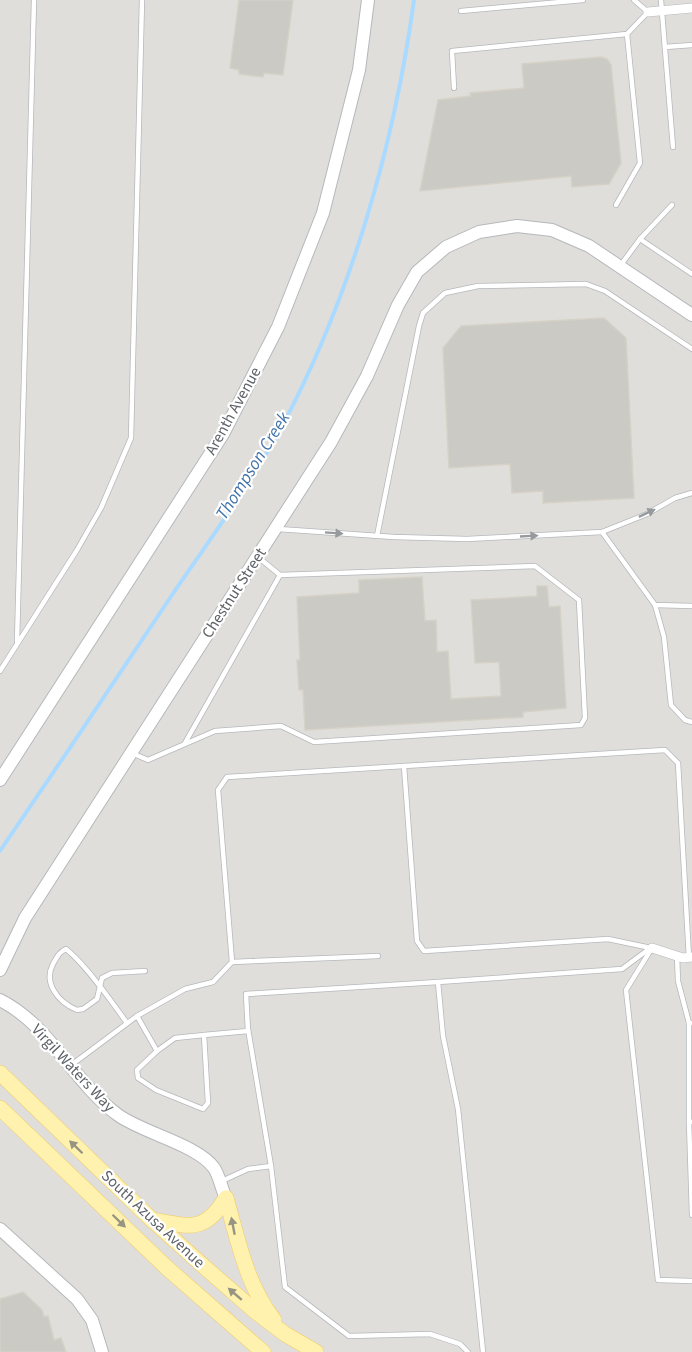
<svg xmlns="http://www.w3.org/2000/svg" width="692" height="1352" font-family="'Source Sans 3',sans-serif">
	<rect width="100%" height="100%" fill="#f1efe8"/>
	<rect fill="#e0deda" x="0" y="0" width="692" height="1352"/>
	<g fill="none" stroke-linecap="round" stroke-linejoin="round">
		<path stroke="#aadaff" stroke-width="4" d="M0,851C58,766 115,681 172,595C209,541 248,487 280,430C350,300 394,146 414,0"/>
	</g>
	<g fill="#cccac5" stroke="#d6d1c6" stroke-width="1.5">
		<polygon points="239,0 293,0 283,75 264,73 263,77 239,74 239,70 230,68"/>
		<polygon points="601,57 607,59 611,65 621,163 609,184 572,187 571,176 420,191 438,100 471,96 470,93 524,88 522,64"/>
		<polygon points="604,318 626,338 634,498 543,503 543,491 512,493 510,464 449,468 443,348 461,326"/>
		<polygon points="422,577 425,621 436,620 437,652 448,651 451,699 501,696 499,662 475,663 471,600 537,596 537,586 547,586 549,607 560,606 566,708 523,712 523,717 305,730 303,690 299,690 297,660 300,660 297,597 359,593 359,580"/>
		<polygon points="23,1292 42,1310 44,1317 48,1316 54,1340 61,1338 66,1352 0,1352 0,1299"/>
	</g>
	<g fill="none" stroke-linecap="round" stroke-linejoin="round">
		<defs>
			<g id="service">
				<polyline points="661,0 673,147"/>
				<polyline points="461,11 583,0"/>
				<polyline points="665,47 692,45"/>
				<polyline points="454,88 452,51 627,34 648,12 634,0"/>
				<polyline points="616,205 640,163 627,34"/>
				<polyline points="672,205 640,239 692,274"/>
				<polyline points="620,266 640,239"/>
				<polyline points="278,529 394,537 467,539 602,532 647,514 675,498 692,493"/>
				<polyline points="602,532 655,605 692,606"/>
				<polyline points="377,536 419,326 423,313 445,293 478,286 586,284 605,291 692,349"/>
				<polyline points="655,605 664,637 671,705 685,720 692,722"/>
				<polyline points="17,642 34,0"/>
				<polyline points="0,671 77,550 101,508 131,438 142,0"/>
				<polyline points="185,743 280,575"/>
				<polyline points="134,754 148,760 215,731 281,726 314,742 581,725 585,718 579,600 535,566 280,575 258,557"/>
				<polyline points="404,766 665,750 678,763 689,958"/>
				<polyline points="652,948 626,990 658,1280 692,1281"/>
				<polyline points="677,956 678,981 689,1023"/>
				<polyline points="232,962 378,956"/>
				<polyline points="438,982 622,969 649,949"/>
				<polyline points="137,1016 185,989 213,982 232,962 218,790 227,777 404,766 417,941 424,951 608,939 651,948"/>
				<path d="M127,1023C112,1002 86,965 66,949C59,952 57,957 53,964C43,983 58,1002 77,1010L83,1009L97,999L102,978L112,973L145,971"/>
				<polyline points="248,1029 271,1166"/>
				<polyline points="157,1051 175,1038 204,1035"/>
				<polyline points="70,1066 137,1016 157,1051 137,1070 138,1078 156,1090 203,1109 208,1103 204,1035 248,1031 246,994 438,982 443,1036 458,1109 483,1352"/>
				<polyline points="689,1122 689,1023 692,1023"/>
				<polyline points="692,1122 689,1122 692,1215"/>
				<polyline points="222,1181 248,1169 271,1166 285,1287 349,1336 430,1334 460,1344 468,1352"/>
			</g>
			<g id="minor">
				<polyline points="648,12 692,8"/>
				<polyline points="652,948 683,958 692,957"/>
			</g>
			<g id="tertiary">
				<polyline points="0,780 223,434 278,327 323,213 359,70 368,0"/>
				<polyline points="0,970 25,918 331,442 367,376 398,305 417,272 446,247 479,232 517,226 552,230 589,246 692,315"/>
				<path d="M0,1000C50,1025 74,1083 118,1115C143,1133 198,1145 214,1168C220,1177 221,1188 226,1198"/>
				<polyline points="0,1229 77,1299 92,1320 102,1352"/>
			</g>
			<g id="primary">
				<polyline points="0,1073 151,1219 200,1263 256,1312 285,1334 316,1352"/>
				<polyline points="0,1108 166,1267 263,1352"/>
				<path d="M226,1198C238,1240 246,1284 274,1320"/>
				<path d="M152,1220C189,1226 204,1234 226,1198"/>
			</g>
		</defs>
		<use href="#service" stroke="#b5b8bc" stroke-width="6"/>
		<use href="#minor" stroke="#b5b8bc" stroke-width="10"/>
		<use href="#tertiary" stroke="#b5b8bc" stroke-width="14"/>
		<use href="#primary" stroke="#f2c960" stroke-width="16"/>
		<use href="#service" stroke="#fff" stroke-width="4.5"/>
		<use href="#minor" stroke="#fff" stroke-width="9"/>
		<use href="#tertiary" stroke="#fff" stroke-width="12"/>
		<use href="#primary" stroke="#fff2af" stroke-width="15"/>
	</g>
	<defs><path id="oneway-solid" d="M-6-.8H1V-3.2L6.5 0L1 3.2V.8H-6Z" transform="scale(1.5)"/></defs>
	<g fill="#979a9d">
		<use href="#oneway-solid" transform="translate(647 513) rotate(-25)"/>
		<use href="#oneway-solid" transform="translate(334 533) rotate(4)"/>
		<use href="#oneway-solid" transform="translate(529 536) rotate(-3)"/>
	</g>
	<g fill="#979581">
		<use href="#oneway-solid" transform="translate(76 1147) rotate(-136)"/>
		<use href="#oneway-solid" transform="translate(119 1221) rotate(44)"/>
		<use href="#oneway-solid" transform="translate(233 1226) rotate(-101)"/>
		<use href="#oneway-solid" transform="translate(235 1294) rotate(-139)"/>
	</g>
	<g text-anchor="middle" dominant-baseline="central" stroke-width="4.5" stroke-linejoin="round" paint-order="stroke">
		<g font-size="16" fill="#5f6368" stroke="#fff">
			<text transform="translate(233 411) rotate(-61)">Arenth Avenue</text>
			<text transform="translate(234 593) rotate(-57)">Chestnut Street</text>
			<text transform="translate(73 1068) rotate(47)">Virgil Waters Way</text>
			<text transform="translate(153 1219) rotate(43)">South Azusa Avenue</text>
		</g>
		<g font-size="18" font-style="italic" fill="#4174aa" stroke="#fff">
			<text transform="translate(253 466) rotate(-58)">Thompson Creek</text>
		</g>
	</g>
</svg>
